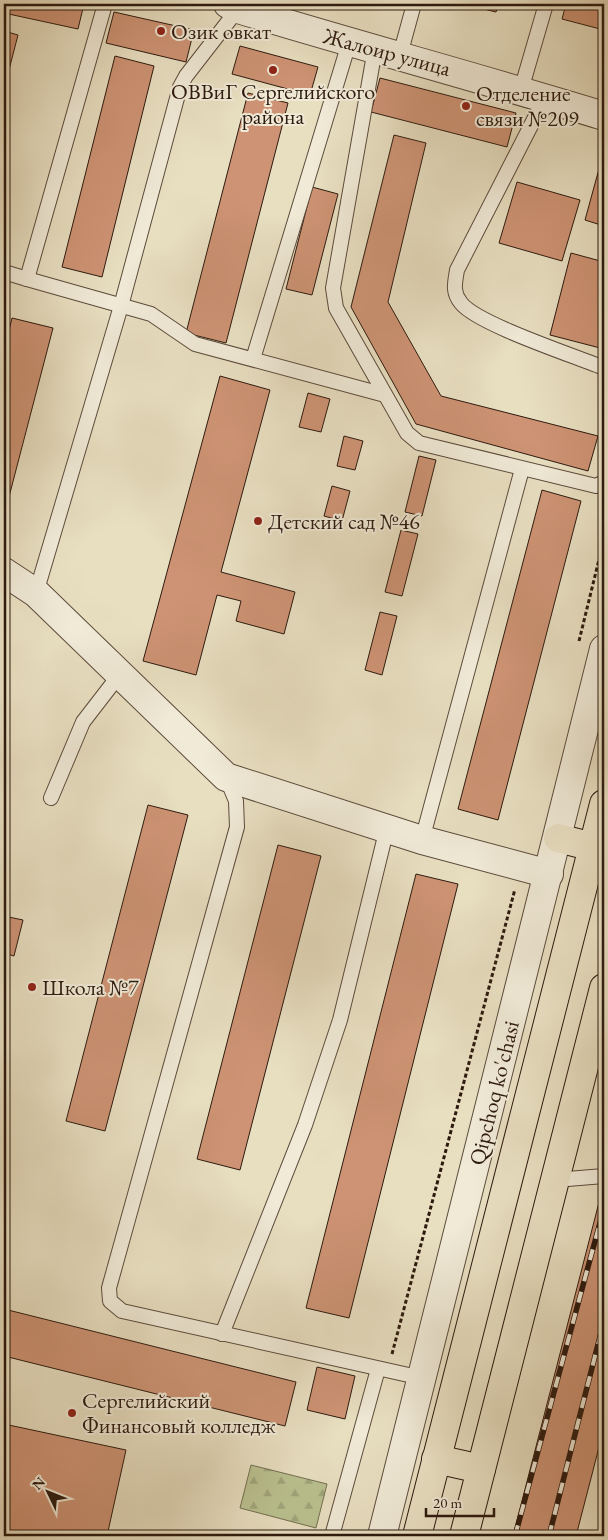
<svg xmlns="http://www.w3.org/2000/svg" width="608" height="1540" font-family="'EB Garamond',serif">
	<defs>
		<pattern id="forest-firs" width="22" height="20" patternUnits="userSpaceOnUse" patternTransform="scale(1.25)"><rect width="22" height="20" fill="#bac190"/><path d="M5 1l3.5 6h-7zM16 11l3.5 6h-7z" fill="#a0a57b"/></pattern>
	</defs>
	<rect width="100%" height="100%" fill="#e8dfc1"/>
	<filter id="stains"><feTurbulence type="fractalNoise" baseFrequency=".004" numOctaves="4"/><feColorMatrix values="0 0 0 0 .2 0 0 0 0 .09 0 0 0 0 .02 0 0 0 .5 -.17"/></filter>
	<radialGradient id="worn" r=".72"><stop offset=".6" stop-color="#630" stop-opacity="0"/><stop offset="1" stop-color="#630" stop-opacity=".3"/></radialGradient>
	<polygon fill="url(#forest-firs)" stroke="#746e50" points="251,1465 327,1484 316,1528 240,1508"/>
	<g fill="#cd9374" stroke="#2d1a0f">
		<polygon points="4,4 84,4 78,29 4,13"/>
		<polygon points="463,4 499,4 496,12"/>
		<polygon points="566,4 604,4 604,30 562,19"/>
		<polygon points="114,12 194,30 186,62 106,43"/>
		<polygon points="4,31 18,35 4,89"/>
		<polygon points="240,46 318,67 310,95 232,74"/>
		<polygon points="115,56 154,66 102,277 62,267"/>
		<polygon points="380,78 516,113 507,147 371,112"/>
		<polygon points="248,93 288,103 226,343 186,333"/>
		<polygon points="394,135 426,143 388,302 441,396 598,436 588,471 416,424 351,307"/>
		<polygon points="602,158 604,158 604,226 585,220"/>
		<polygon points="517,182 580,200 562,261 499,243"/>
		<polygon points="312,187 338,194 312,295 286,289"/>
		<polygon points="571,253 604,262 604,349 550,335"/>
		<polygon points="12,318 53,328 4,516 4,351"/>
		<polygon points="220,376 270,390 221,572 295,592 284,634 236,621 241,601 217,595 196,675 143,661"/>
		<polygon points="308,393 330,399 321,432 299,427"/>
		<polygon points="344,436 363,441 355,470 337,466"/>
		<polygon points="419,456 436,460 422,516 405,512"/>
		<polygon points="332,486 350,491 342,521 324,516"/>
		<polygon points="542,490 581,501 498,820 458,809"/>
		<polygon points="401,530 418,534 402,596 385,592"/>
		<polygon points="380,612 397,616 382,675 365,670"/>
		<polygon points="148,805 188,815 105,1131 66,1121"/>
		<polygon points="278,845 321,856 240,1170 197,1159"/>
		<polygon points="416,874 458,884 349,1318 306,1308"/>
		<polygon points="4,916 23,920 14,956 4,953"/>
		<polygon points="604,1183 604,1428 576,1536 532,1536 514,1532"/>
		<polygon points="4,1309 296,1382 285,1426 4,1356"/>
		<polygon points="317,1367 355,1376 345,1419 307,1410"/>
		<polygon points="4,1424 126,1450 107,1536 37,1536 4,1529"/>
	</g>
	<g fill="none" stroke-linecap="round" stroke-linejoin="round">
		<defs>
			<g id="lane">
				<polyline points="375,49 333,288 336,308 407,433 419,443 596,486 604,482"/>
				<polyline points="400,55 414,4"/>
				<polyline points="521,90 546,4"/>
				<path d="M545,98L457,270C455,283 452,292 461,303C477,324 575,356 604,368"/>
				<polyline points="4,272 27,279 105,4"/>
				<polyline points="27,279 151,314 195,344 385,395"/>
				<polyline points="253,359 349,43"/>
				<polyline points="36,593 121,306 180,87 186,76 238,9"/>
				<polyline points="226,777 236,801 237,827 109,1288 110,1301 122,1311 422,1378"/>
				<polyline points="51,798 83,722 120,674"/>
				<polyline points="422,840 522,469"/>
				<polyline points="555,1180 604,1176"/>
				<polyline points="222,1334 305,1125 340,1020 387,828"/>
				<polyline points="332,1536 378,1369"/>
			</g>
			<g id="street">
				<path d="M228,4L238,9C360,46 483,79 604,116"/>
				<polyline points="4,572 36,593 226,777 422,840 549,874"/>
				<polyline points="382,1536 604,649"/>
			</g>
			<g id="primary">
				<polyline points="558,838 593,847"/>
				<polyline points="436,1459 481,1469"/>
				<polyline points="417,1536 604,804"/>
				<polyline points="464,1536 604,988"/>
			</g>
		</defs>
		<use href="#lane" stroke="#5c4b3c" stroke-width="16"/>
		<use href="#street" stroke="#5c4b3c" stroke-width="30"/>
		<use href="#primary" stroke="#2d1a0f" stroke-width="30"/>
		<g stroke="#2d1a0f" stroke-width="3" stroke-dasharray="4 2.5" stroke-linecap="butt">
			<polyline points="579,641 604,539"/>
			<polyline points="392,1354 515,889"/>
		</g>
		<use href="#lane" stroke="#f0ead7" stroke-width="14"/>
		<use href="#street" stroke="#f0ead7" stroke-width="28"/>
		<use href="#primary" stroke="#e8dfc1" stroke-width="28"/>
		<defs>
			<g id="rail">
				<polyline points="515,1536 604,1208"/>
				<polyline points="549,1536 604,1321"/>
			</g>
		</defs>
		<use href="#rail" stroke="#2d1a0f" stroke-width="5.5"/>
		<use href="#rail" stroke="#f0ead7" stroke-width="4" stroke-dasharray="11" stroke-linecap="butt"/>
	</g>
	<g fill="#8f2418" stroke="#f0ead7" stroke-width="2">
		<circle cx="161" cy="31" r="5"/>
		<circle cx="273" cy="70" r="5"/>
		<circle cx="466" cy="106" r="5"/>
		<circle cx="258" cy="521" r="5"/>
		<circle cx="32" cy="987" r="5"/>
		<circle cx="72" cy="1413" r="5"/>
	</g>
	<g text-anchor="middle" dominant-baseline="central" stroke-width="4" stroke-linejoin="round" paint-order="stroke">
		<g font-size="22" fill="#2d1a0f" stroke="#f0ead7" text-anchor="start">
			<text x="171" y="31">Озик овкат</text>
			<text x="273" y="91" text-anchor="middle">ОВВиГ Сергелийского<tspan x="273" dy="25">района</tspan></text>
			<text x="476" y="93">Отделение<tspan x="476" dy="25">связи №209</tspan></text>
			<text x="268" y="521">Детский сад №46</text>
			<text x="42" y="987">Школа №7</text>
			<text x="82" y="1400">Сергелийский<tspan x="82" dy="25">Финансовый колледж</tspan></text>
		</g>
		<g font-size="22" fill="#2d1a0f" stroke="#f0ead7">
			<text transform="translate(387 52) rotate(15)">Жалоир улица</text>
			<text transform="translate(494 1093) rotate(-76)">Qipchoq ko'chasi</text>
		</g>
	</g>
	<rect width="608" height="1540" fill="none" stroke="#e8dfc1" stroke-width="20"/>
	<rect x="5" y="5" width="598" height="1530" fill="none" stroke="#2d1a0f" stroke-width="2.5"/>
	<rect x="10" y="10" width="588" height="1520" fill="none" stroke="#2d1a0f"/>
	<g transform="translate(48 1492) rotate(313)" stroke="#f0ead7" stroke-width="4" paint-order="stroke">
	<path d="M0-4L9 19L0 12L-9 19Z" fill="#2d1a0f"/>
	<text y="-8" font-size="14" font-weight="bold" text-anchor="middle" fill="#2d1a0f">N</text>
	</g>
	<path d="M426 1508v8h68v-8" fill="none" stroke="#2d1a0f" stroke-width="2.5"/>
	<text x="433" y="1508" font-size="15" fill="#2d1a0f" stroke="#f0ead7" stroke-width="4" paint-order="stroke">20 m</text>
	<rect width="100%" height="100%" filter="url(#stains)"/>
	<rect width="100%" height="100%" fill="url(#worn)"/>
</svg>
